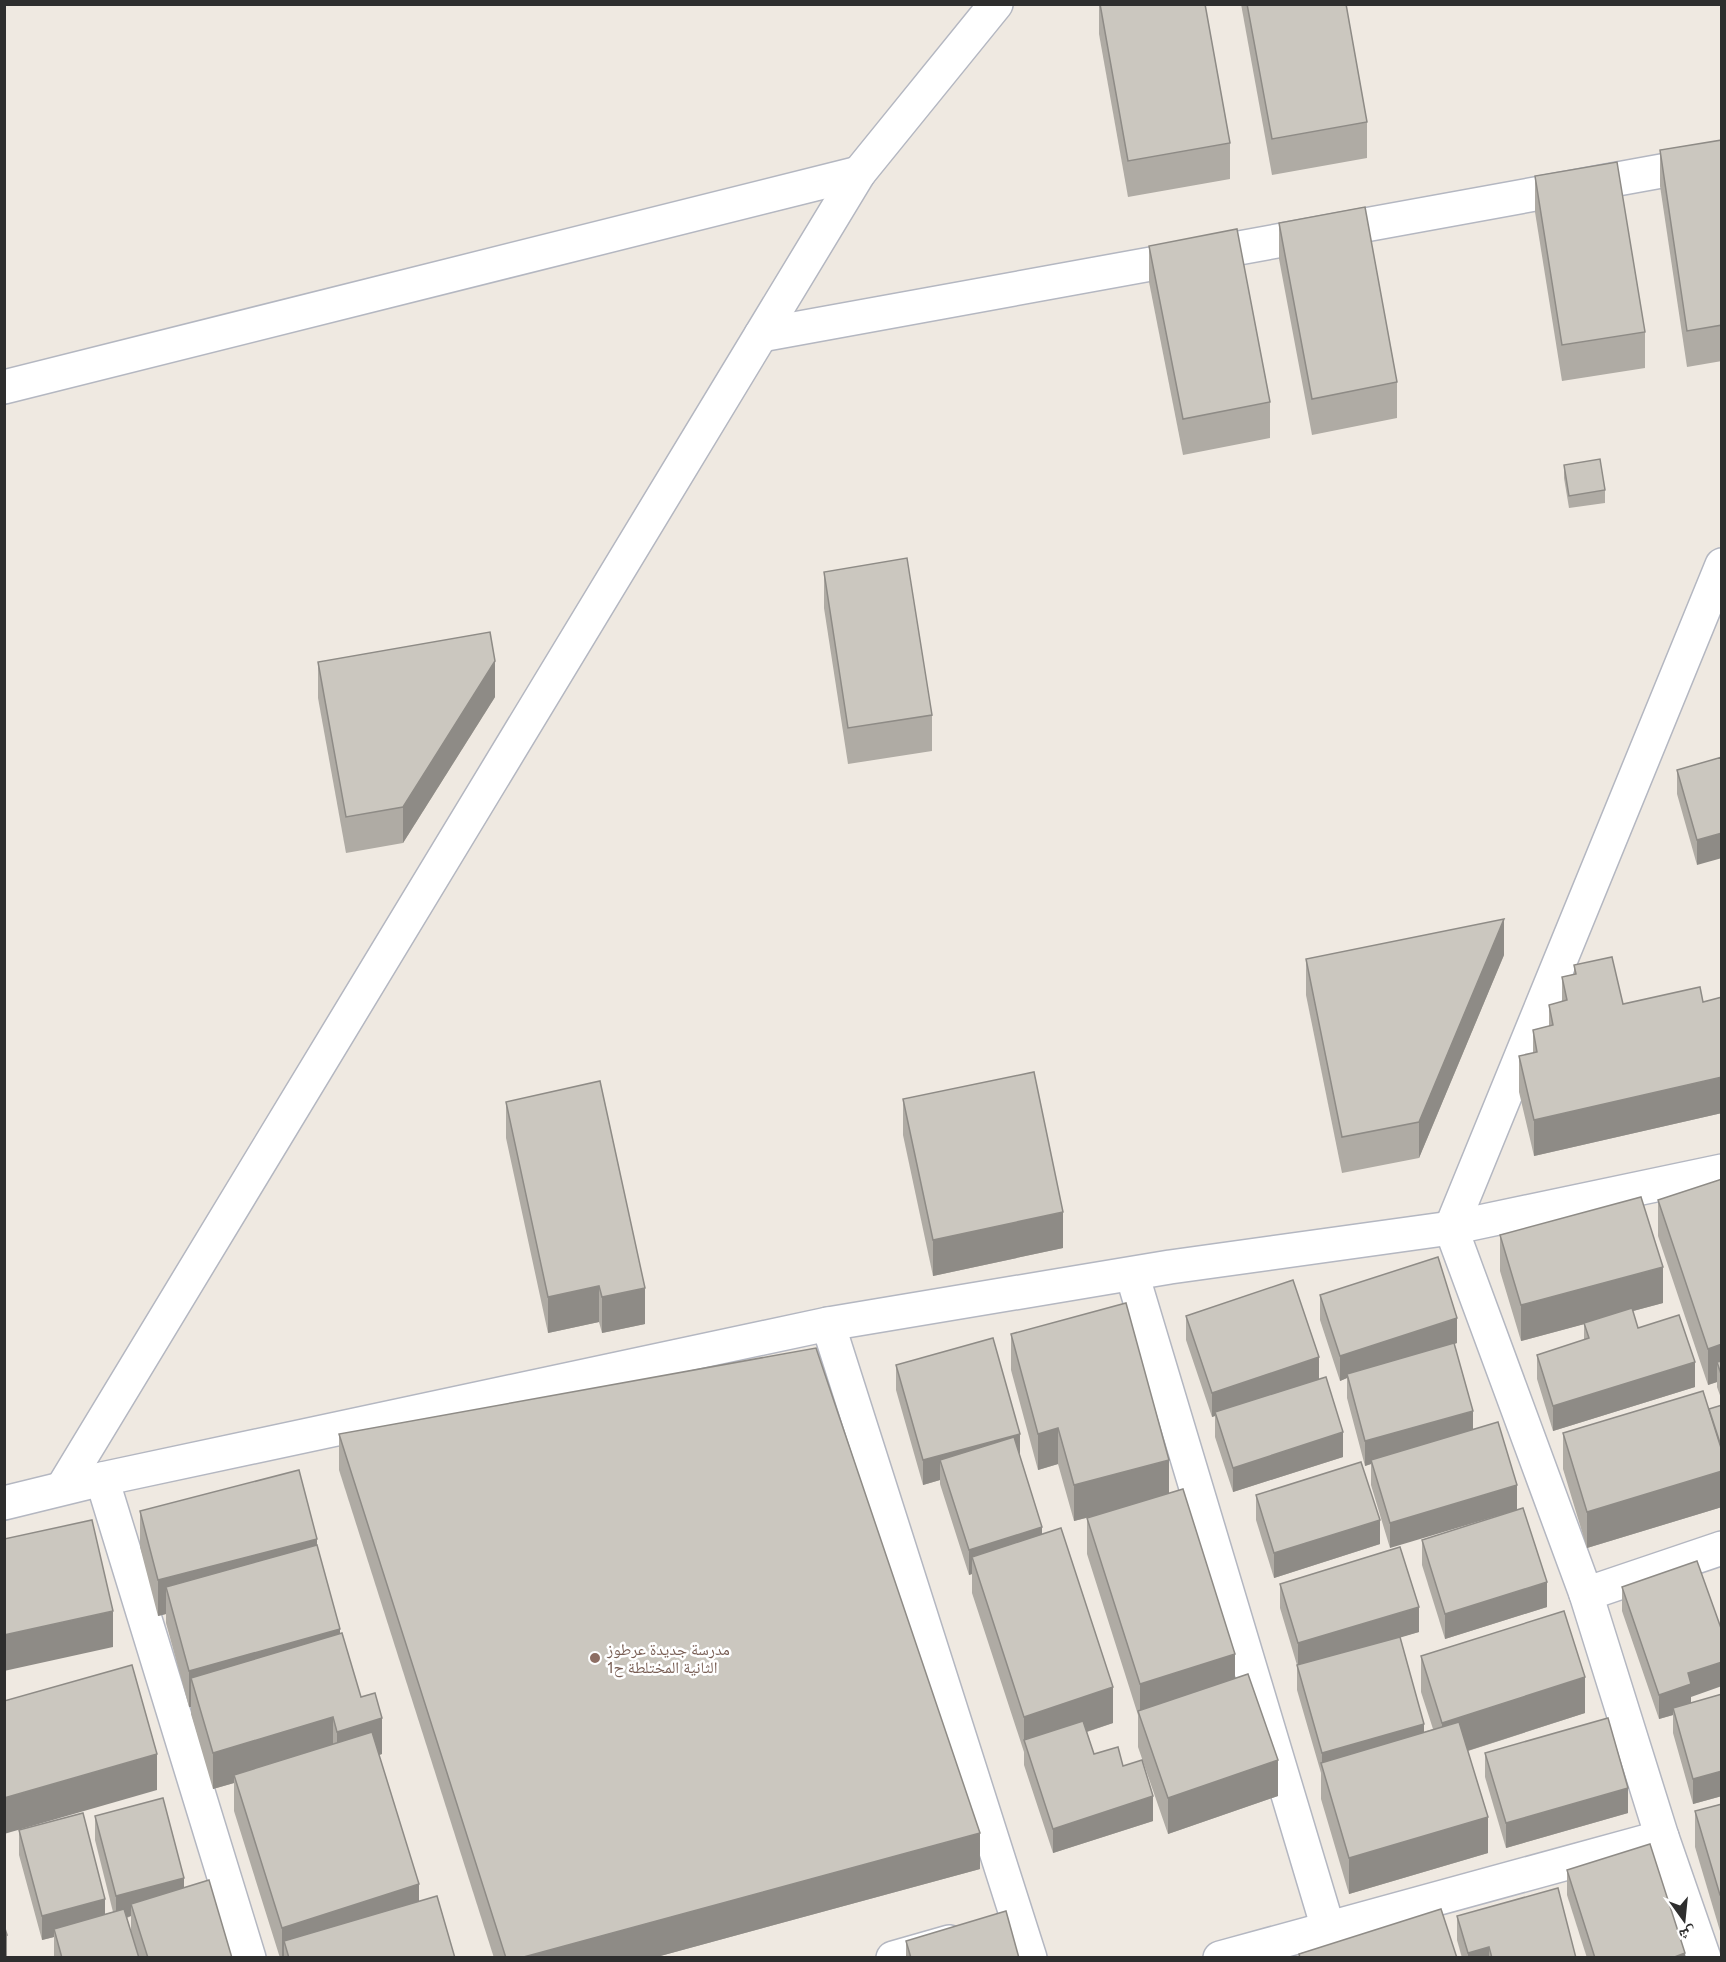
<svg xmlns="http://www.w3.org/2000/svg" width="1726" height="1962" font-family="Figtree,'Noto Naskh Arabic',sans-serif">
	<rect width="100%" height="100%" fill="#efe9e1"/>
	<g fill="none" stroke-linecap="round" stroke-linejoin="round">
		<defs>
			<g id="minor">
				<polyline points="761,335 1722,160"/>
				<polyline points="4,387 859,173"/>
				<polyline points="1132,1274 1328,1928"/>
				<polyline points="828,1324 1030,1958"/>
				<polyline points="102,1479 249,1958"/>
				<polyline points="63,1487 859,173 996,4"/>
				<polyline points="4,1503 102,1479 828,1324 1170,1267 1451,1228 1722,1171"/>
				<polyline points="1586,1594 1722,1548"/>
				<polyline points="893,1958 949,1942"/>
				<polyline points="1220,1958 1662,1837"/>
				<polyline points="1704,1958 1662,1837 1586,1594 1451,1228 1722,565"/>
			</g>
		</defs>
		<use href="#minor" stroke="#b4b7c1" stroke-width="36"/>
		<use href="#minor" stroke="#fff" stroke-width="33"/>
	</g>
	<g fill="#afaba4" fill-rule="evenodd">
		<polygon points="1099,4 1205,4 1230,143 1230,179 1128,197 1099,34"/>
		<polygon points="1241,4 1346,4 1367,122 1367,158 1272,175"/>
		<polygon points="1722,140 1722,361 1687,367 1660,186 1660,150"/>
		<polygon points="1535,176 1645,332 1645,368 1562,381 1535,212"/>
		<polygon points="1279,223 1397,382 1397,418 1312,435 1279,259"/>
		<polygon points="1149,246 1270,402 1270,438 1183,455 1149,282"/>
		<polygon points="1564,465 1605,490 1605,503 1569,508 1564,478"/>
		<polygon points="824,572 932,715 932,751 848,764 824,608"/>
		<polygon points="318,662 495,697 403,843 346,853 318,698"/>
		<polygon points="1722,757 1697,865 1677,794 1677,770"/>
		<polygon points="1504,955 1419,1158 1342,1173 1306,995 1306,959"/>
		<polygon points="1574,965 1623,1004 1703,1002 1722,997 1722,1113 1534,1156 1519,1092 1519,1056 1533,1053 1533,1030 1549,1026 1549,1005 1562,1002 1562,977 1574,974"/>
		<polygon points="903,1099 1063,1248 933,1276 903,1135"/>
		<polygon points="506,1102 645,1324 602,1333 599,1322 548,1333 506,1138"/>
		<polygon points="1722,1179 1722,1401 1717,1387 1717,1382 1708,1385 1658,1236 1658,1200"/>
		<polygon points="1500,1235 1663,1303 1633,1311 1638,1328 1695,1387 1553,1431 1537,1379 1537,1355 1584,1340 1584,1324 1521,1341 1500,1271"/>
		<polygon points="1320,1295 1457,1343 1454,1344 1390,1548 1371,1485 1371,1464 1365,1466 1347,1398 1347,1378 1340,1381 1320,1320"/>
		<polygon points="1186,1316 1319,1379 1343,1457 1233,1492 1215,1437 1215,1416 1212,1417 1186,1340"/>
		<polygon points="1011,1334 1169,1493 1278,1796 1168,1834 1138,1747 1138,1715 1087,1554 1087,1518 1102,1514 1074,1521 1058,1464 1038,1470 1011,1370"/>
		<polygon points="896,1365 1020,1456 1042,1534 1113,1723 1087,1732 1094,1754 1123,1766 1153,1821 1053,1853 1024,1765 1024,1752 972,1593 972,1574 969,1575 940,1484 940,1480 923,1485 896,1390"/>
		<polygon points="1722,1405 1722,1507 1587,1548 1563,1469 1563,1433 1709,1410"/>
		<polygon points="339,1434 980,1869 653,1958 494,1958 339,1470"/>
		<polygon points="1256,1495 1380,1544 1274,1578 1256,1520"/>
		<polygon points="140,1511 317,1546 340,1633 361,1697 382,1754 379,1755 419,1901 455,1958 280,1958 234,1811 234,1783 213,1789 191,1714 191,1707 189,1707 166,1623 166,1614 158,1616 140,1547"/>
		<polygon points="1422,1540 1547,1607 1445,1639 1422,1565"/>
		<polygon points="1280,1584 1419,1632 1400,1637 1424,1732 1433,1729 1421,1692 1421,1656 1585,1713 1468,1751 1488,1853 1349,1894 1321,1799 1321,1773 1297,1690 1297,1665 1280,1608"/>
		<polygon points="1622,1587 1691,1697 1691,1703 1722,1694 1722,1796 1693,1804 1673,1733 1673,1715 1659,1719 1622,1611"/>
		<polygon points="1485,1753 1628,1813 1506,1848 1485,1777"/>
		<polygon points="1722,1804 1720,1931 1695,1847 1695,1811"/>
		<path d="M95,1816L184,1888L232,1958H54V1937L42,1940L19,1855V1830L105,1914L113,1912L95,1840ZM131,1916V1932L127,1918Z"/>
		<polygon points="1567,1870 1685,1958 1587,1958 1567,1895"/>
		<polygon points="1457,1916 1576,1958 1462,1958 1457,1940"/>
		<polygon points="906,1941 1019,1958 906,1958"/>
	</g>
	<g fill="#8e8b86">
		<polygon points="495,661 495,697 403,843 403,807"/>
		<polygon points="1722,833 1722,858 1697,865 1697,840"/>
		<polygon points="1504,919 1504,955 1419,1158 1419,1122"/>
		<polygon points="1722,1077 1722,1113 1534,1156 1534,1120"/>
		<polygon points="1063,1212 1063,1248 933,1276 933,1240"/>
		<polygon points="1663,1267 1663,1303 1521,1341 1521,1305"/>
		<polygon points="599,1286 599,1322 548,1333 548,1297"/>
		<polygon points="645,1288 645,1324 602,1333 602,1297"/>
		<polygon points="1457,1318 1457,1343 1348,1378 1347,1374 1347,1378 1340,1381 1340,1356"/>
		<polygon points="1722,1344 1722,1377 1717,1362 1717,1382 1708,1385 1708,1349"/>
		<polygon points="1319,1357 1319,1381 1215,1412 1215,1416 1212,1417 1212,1393"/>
		<polygon points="1695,1362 1695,1387 1553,1431 1553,1406"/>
		<polygon points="1473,1411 1473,1435 1371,1460 1371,1464 1365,1466 1365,1441"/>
		<polygon points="1058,1428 1058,1464 1038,1470 1038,1434"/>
		<polygon points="1343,1432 1343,1457 1233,1492 1233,1468"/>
		<polygon points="1020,1434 1020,1458 940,1460 940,1480 923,1485 923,1460"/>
		<polygon points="1169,1460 1169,1496 1074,1521 1074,1485"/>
		<polygon points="1722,1471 1722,1507 1587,1548 1587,1512"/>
		<polygon points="1517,1485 1517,1510 1390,1548 1390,1523"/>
		<polygon points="1380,1520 1380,1544 1274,1578 1274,1553"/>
		<polygon points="1042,1527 1042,1552 972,1557 972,1574 969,1575 969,1550"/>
		<polygon points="317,1539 317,1575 166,1587 166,1614 158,1616 158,1580"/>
		<polygon points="1547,1582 1547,1607 1445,1639 1445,1614"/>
		<polygon points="1419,1607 1419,1632 1298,1668 1298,1643"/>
		<polygon points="113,1611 113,1647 4,1671 4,1635"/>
		<polygon points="340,1629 340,1665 191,1678 191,1707 189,1707 189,1671"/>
		<polygon points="1235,1654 1235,1690 1140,1716 1140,1684"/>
		<polygon points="1722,1662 1722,1686 1691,1697 1691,1708 1673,1708 1673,1715 1659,1719 1659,1695 1688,1673"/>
		<polygon points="1585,1677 1585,1713 1442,1759 1442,1723"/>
		<polygon points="1113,1687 1113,1723 1028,1751 1024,1741 1024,1717"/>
		<polygon points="333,1717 333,1753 234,1775 234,1783 213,1789 213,1753"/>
		<polygon points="382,1718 382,1754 337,1768 337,1732"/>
		<polygon points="1424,1724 1424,1749 1322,1766 1322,1753"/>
		<polygon points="157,1754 157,1790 4,1834 4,1798"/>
		<polygon points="1278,1760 1278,1796 1168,1834 1168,1798"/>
		<polygon points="1722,1771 1722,1796 1693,1804 1693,1779"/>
		<polygon points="1628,1788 1628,1813 1506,1848 1506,1823"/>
		<polygon points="1153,1796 1153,1821 1053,1853 1053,1829"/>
		<polygon points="1488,1817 1488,1853 1349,1894 1349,1858"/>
		<polygon points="980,1833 980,1869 653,1958 520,1958"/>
		<polygon points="184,1878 184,1903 131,1904 131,1916 116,1920 116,1896"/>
		<polygon points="419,1884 419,1920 284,1941 284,1958 282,1958 282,1928"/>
		<rect x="1720" y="1895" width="2" height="36"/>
		<polygon points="105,1899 105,1923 54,1929 54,1937 42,1940 42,1916"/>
		<rect x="4" y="1935" width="3" height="23"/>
		<polygon points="1489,1947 1489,1958 1468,1958 1468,1953"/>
		<polygon points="1685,1953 1685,1958 1672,1958"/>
	</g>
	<g fill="#cbc7bf" stroke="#8e8b86" stroke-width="1.5">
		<polygon points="1100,4 1205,4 1230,143 1128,161"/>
		<polygon points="1247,4 1346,4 1367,122 1272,139"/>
		<polygon points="1722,140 1722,325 1687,331 1660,150"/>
		<polygon points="1617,162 1645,332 1562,345 1535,176"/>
		<polygon points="1365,207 1397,382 1312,399 1279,223"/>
		<polygon points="1237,229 1270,402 1183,419 1149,246"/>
		<polygon points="1600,459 1605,490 1569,496 1564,465"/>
		<polygon points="907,558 932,715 848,728 824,572"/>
		<polygon points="490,632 495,661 403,807 346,817 318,662"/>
		<polygon points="1722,757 1722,833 1697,840 1677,770"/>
		<polygon points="1504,919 1419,1122 1342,1137 1306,959"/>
		<polygon points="1612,957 1623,1004 1700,987 1703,1002 1722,997 1722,1077 1534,1120 1519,1056 1537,1052 1533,1030 1553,1025 1549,1005 1567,1000 1562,977 1576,974 1574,965"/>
		<polygon points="1034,1072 1063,1212 933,1240 903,1099"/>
		<polygon points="600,1081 645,1288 602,1297 599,1286 548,1297 506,1102"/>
		<polygon points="1722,1179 1722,1344 1708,1349 1658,1200"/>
		<polygon points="1641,1197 1663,1267 1521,1305 1500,1235"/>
		<polygon points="1438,1257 1457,1318 1340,1356 1320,1295"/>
		<polygon points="1293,1280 1319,1357 1212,1393 1186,1316"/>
		<polygon points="1126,1303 1169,1460 1074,1485 1058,1428 1038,1434 1011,1334"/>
		<polygon points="1632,1308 1638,1328 1679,1315 1695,1362 1553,1406 1537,1355 1589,1338 1584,1323"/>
		<polygon points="993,1338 1020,1434 923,1460 896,1365"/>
		<polygon points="1454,1343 1473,1411 1365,1441 1347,1374"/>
		<polygon points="816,1348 980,1833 520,1958 506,1958 339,1434"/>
		<polygon points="1722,1361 1722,1377 1717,1362"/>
		<polygon points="1326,1377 1343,1432 1233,1468 1215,1412"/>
		<polygon points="1703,1391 1722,1451 1722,1471 1587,1512 1563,1433"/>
		<polygon points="1722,1405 1722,1449 1709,1409"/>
		<polygon points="1498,1422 1517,1485 1390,1523 1371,1460"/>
		<polygon points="1014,1437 1042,1527 969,1550 940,1460"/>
		<polygon points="1361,1462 1380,1520 1274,1553 1256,1495"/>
		<polygon points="299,1470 317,1539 158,1580 140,1511"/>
		<polygon points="1183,1489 1235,1654 1140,1684 1087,1518"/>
		<polygon points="1523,1508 1547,1582 1445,1614 1422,1540"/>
		<polygon points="92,1520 113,1611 4,1635 4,1539"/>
		<polygon points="1061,1528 1113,1687 1024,1717 972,1557"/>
		<polygon points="317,1545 340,1629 189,1671 166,1587"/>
		<polygon points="1400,1547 1419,1607 1298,1643 1280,1584"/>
		<polygon points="1697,1561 1722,1631 1722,1662 1688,1673 1691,1684 1659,1695 1622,1587"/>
		<polygon points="1564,1611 1585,1677 1442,1723 1421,1656"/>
		<polygon points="342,1633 361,1697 375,1693 382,1718 337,1732 333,1717 213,1753 191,1678"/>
		<polygon points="1400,1637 1424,1724 1322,1753 1297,1665"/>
		<polygon points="132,1665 157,1754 4,1798 4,1701"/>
		<polygon points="1248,1674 1278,1760 1168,1798 1138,1711"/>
		<polygon points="1722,1694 1722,1771 1693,1779 1673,1708"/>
		<polygon points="1608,1718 1628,1788 1506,1823 1485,1753"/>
		<polygon points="1083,1721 1094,1754 1118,1747 1123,1766 1142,1760 1153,1796 1053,1829 1024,1740"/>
		<polygon points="1459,1722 1488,1817 1349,1858 1321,1763"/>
		<polygon points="372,1732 419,1884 282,1928 234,1775"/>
		<polygon points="163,1798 184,1878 116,1896 95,1816"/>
		<polygon points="1722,1804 1722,1895 1720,1895 1695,1811"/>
		<polygon points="83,1813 105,1899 42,1916 19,1830"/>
		<polygon points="1650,1844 1685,1953 1672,1958 1595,1958 1567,1870"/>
		<polygon points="209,1880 232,1958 148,1958 131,1904"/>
		<polygon points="1558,1888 1576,1958 1492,1958 1489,1947 1468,1953 1457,1916"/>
		<polygon points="437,1896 455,1958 289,1958 284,1941"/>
		<polygon points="124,1909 139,1958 62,1958 54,1929"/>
		<polygon points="1441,1909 1457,1958 1300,1958 1299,1954"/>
		<polygon points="1006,1911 1019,1958 911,1958 906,1941"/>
		<polygon points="4,1925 7,1935 4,1935"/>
	</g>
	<circle fill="#8d6e63" stroke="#fff" stroke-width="2" cx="595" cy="1658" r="6"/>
	<g text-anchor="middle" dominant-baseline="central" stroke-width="5" stroke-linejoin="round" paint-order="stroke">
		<g font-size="16" fill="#785e54" stroke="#fff" text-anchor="start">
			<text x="607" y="1649">مدرسة جديدة عرطوز<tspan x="607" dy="18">الثانية المختلطة ح1</tspan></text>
		</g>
	</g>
	<rect width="1726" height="1962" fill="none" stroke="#2e2e2e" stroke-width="12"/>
	<g transform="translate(1684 1920) rotate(165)" stroke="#ffffff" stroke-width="4.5" paint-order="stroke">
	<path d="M0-4.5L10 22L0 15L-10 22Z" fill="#2e2e2e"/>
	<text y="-9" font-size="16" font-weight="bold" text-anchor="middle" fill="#2e2e2e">ش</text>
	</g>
</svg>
